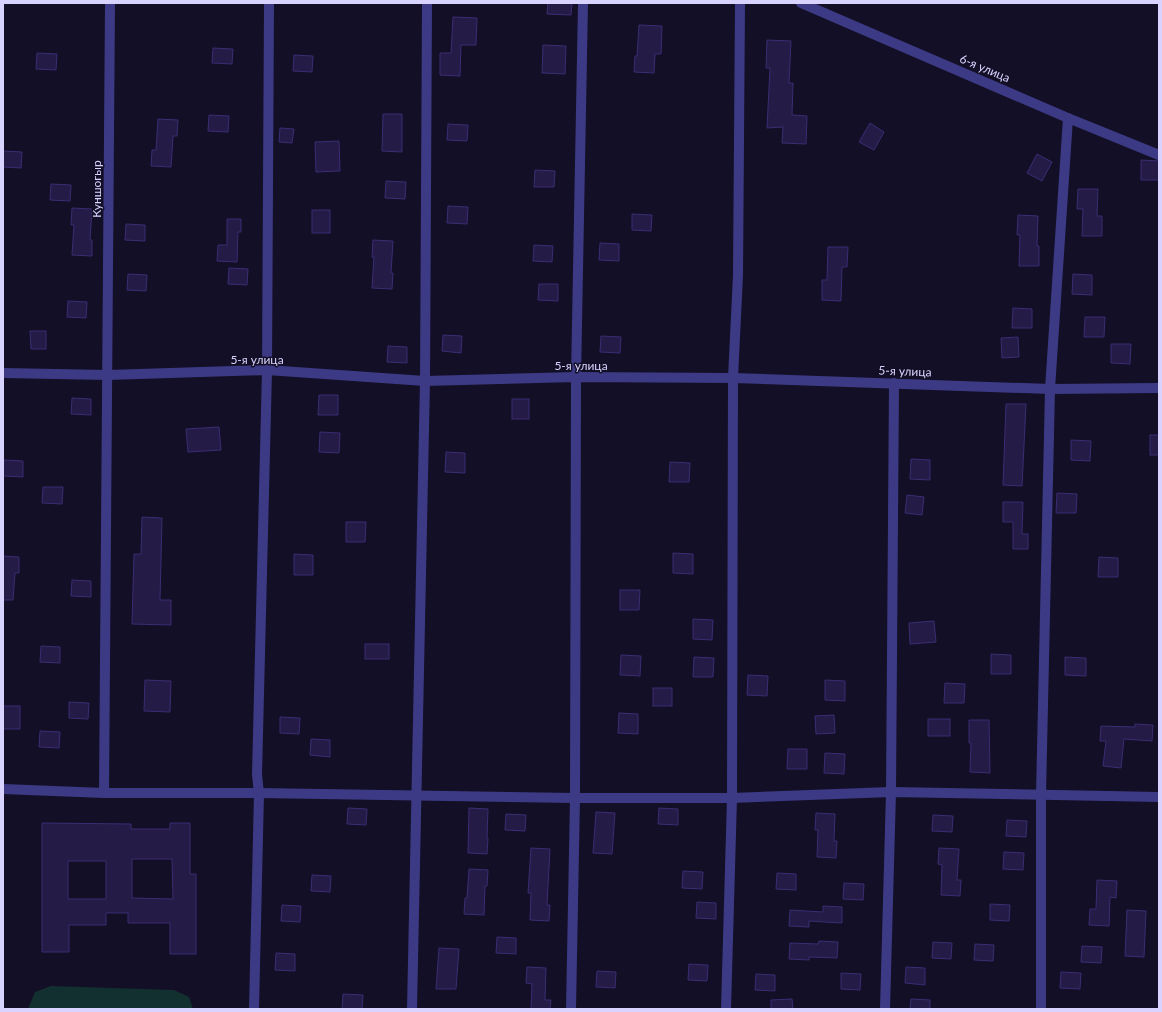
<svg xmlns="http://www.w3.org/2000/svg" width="1162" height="1012" font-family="Lato,sans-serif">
	<rect width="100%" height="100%" fill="#130f26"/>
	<polygon fill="#12302f" points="51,986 174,990 189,997 193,1009 28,1009 35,992"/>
	<g fill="#241b47" stroke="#3b2d73" fill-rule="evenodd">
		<polygon points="548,3 572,3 571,15 547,14"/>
		<polygon points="453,17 477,18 476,45 461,45 460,76 440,75 440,53 451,53"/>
		<polygon points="639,25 662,26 661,54 655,54 654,73 634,72 635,56 637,56"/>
		<polygon points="767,40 791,41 789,83 793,83 792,115 807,116 806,144 782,143 783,127 767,128 770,68 766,68"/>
		<polygon points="543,45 566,46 565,74 542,73"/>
		<polygon points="213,48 233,49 232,64 212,63"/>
		<polygon points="37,53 57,54 56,70 36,69"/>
		<polygon points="294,55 313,56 312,72 293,71"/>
		<polygon points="383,114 402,114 402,152 382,151"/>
		<polygon points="209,115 229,116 228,132 208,131"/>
		<polygon points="158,119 178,120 177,136 173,136 171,167 151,166 152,150 156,150"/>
		<polygon points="870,123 884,132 874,150 859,142"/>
		<polygon points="448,124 468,125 467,141 447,140"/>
		<polygon points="280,128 294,129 292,143 279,142"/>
		<polygon points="339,141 340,171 316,172 315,142"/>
		<polygon points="3,151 22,152 21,168 3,167"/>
		<polygon points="1037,154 1052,162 1042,181 1027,173"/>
		<polygon points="1141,160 1159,161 1159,180 1141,180"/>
		<polygon points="535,170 555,171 554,187 534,187"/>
		<polygon points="386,181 406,182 405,199 385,198"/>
		<polygon points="51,184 71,185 70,201 50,200"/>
		<polygon points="1078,189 1098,189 1097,216 1102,216 1102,236 1082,236 1083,209 1077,209"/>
		<polygon points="448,206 468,207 467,224 447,223"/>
		<polygon points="72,208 92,209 90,240 92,240 92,256 72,255 74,225 71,225"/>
		<rect x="312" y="210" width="18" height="23"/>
		<polygon points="632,214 652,215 651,231 632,230"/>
		<polygon points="1018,215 1038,216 1037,246 1039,246 1039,266 1019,266 1020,235 1017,235"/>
		<polygon points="227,219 241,219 241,232 238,232 237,262 217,261 218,245 227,245"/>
		<polygon points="126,224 145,225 145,241 125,240"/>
		<polygon points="373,240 393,241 391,273 393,273 392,289 372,288 374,257 372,257"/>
		<polygon points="600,243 619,244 619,261 599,260"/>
		<polygon points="534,245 553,246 552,262 533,261"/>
		<polygon points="828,247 848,247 847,267 842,267 841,301 822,300 822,280 827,280"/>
		<polygon points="229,268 248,269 247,285 228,284"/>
		<polygon points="128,274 147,275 146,291 127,290"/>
		<polygon points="1073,274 1092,275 1092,295 1072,294"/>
		<polygon points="539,284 558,284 558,301 538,300"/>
		<polygon points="68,301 87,302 86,318 67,317"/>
		<polygon points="1013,308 1032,309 1032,328 1012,328"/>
		<polygon points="1085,317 1105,317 1104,337 1084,337"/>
		<polygon points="30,331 46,331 46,349 31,349"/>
		<polygon points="443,335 462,336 461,353 442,351"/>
		<polygon points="601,336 621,337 620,353 600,352"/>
		<polygon points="1018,337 1019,357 1002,358 1001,338"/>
		<polygon points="1111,344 1131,344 1130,364 1111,363"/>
		<polygon points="388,346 407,347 407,363 387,362"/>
		<polygon points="319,395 338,395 338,415 318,415"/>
		<polygon points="72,398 91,399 91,415 71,414"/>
		<rect x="512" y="399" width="17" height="20"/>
		<polygon points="1006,404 1026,404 1022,486 1003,485"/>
		<polygon points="219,427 221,450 188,452 186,429"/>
		<polygon points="320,432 340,433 339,453 319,452"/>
		<rect x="1150" y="435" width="9" height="20"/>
		<polygon points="1071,440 1091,441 1090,461 1071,460"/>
		<polygon points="446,452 465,453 465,473 445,472"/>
		<polygon points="911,459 930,460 930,480 910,479"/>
		<polygon points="4,460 23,461 23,477 3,476"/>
		<polygon points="670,462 690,463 689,482 669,482"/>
		<polygon points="43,487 63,487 62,504 42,503"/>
		<polygon points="1057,493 1077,494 1076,513 1056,513"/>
		<polygon points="907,495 924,497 922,515 905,513"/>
		<polygon points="1003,502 1023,502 1022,534 1028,534 1028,549 1013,549 1013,522 1003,522"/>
		<polygon points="142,517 162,518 160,600 171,600 171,625 132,624 134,554 141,554"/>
		<polygon points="346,522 366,522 365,542 346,542"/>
		<polygon points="673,553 693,554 693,574 673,573"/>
		<polygon points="294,554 313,555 313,575 294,575"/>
		<polygon points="3,556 19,557 19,573 15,573 13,600 3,600"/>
		<polygon points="1099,557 1118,558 1118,577 1098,577"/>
		<polygon points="72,580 91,581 91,597 71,596"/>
		<polygon points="620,590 640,590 639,610 620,610"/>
		<polygon points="693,619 713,620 712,640 693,639"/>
		<polygon points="934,621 936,642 910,644 909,623"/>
		<rect x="365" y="644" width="24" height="15"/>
		<polygon points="41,646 60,647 60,663 40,662"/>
		<polygon points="991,654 1011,655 1011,674 991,674"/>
		<polygon points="621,655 641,656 640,676 620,675"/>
		<polygon points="694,657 714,658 713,677 693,677"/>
		<polygon points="1065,657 1086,658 1086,676 1065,675"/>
		<polygon points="748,675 768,676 767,696 747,695"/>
		<polygon points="145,680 171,681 170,712 144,711"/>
		<polygon points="825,680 845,681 845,701 825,700"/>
		<polygon points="945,683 965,684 964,703 944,703"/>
		<rect x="653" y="688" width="19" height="18"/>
		<polygon points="69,702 89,703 88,719 69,718"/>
		<rect x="3" y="706" width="17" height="23"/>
		<polygon points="619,713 638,714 638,734 618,733"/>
		<polygon points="834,715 835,733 816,734 815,716"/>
		<polygon points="280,717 300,718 299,734 280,733"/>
		<rect x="928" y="719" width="22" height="17"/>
		<polygon points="969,720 989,720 990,773 970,772 971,743 969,743"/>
		<polygon points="1135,724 1153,725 1152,741 1124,739 1121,768 1103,766 1106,741 1100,741 1101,726 1135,727"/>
		<polygon points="40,731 60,732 59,748 39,747"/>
		<polygon points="311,739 330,740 330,757 310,755"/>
		<polygon points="788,749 807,749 807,769 787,769"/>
		<polygon points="825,753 845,754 844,774 824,773"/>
		<polygon points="348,808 367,809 366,825 347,824"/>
		<polygon points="469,808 488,809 487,838 488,838 487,854 468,853"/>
		<polygon points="659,808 678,809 678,825 658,824"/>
		<polygon points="596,812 615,813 612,854 593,853"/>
		<polygon points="816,813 835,814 834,841 837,841 836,858 817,857 818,830 815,830"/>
		<polygon points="506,814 526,815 525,831 505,830"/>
		<polygon points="933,815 953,816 952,832 932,831"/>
		<polygon points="1007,820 1027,821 1026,837 1006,836"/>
		<path d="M42,823L131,824V829H170V823H190V874H196V954H170V923H128V913H106V925H69V952H42ZM132,859H172L173,899L132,898ZM68,861H106V899H68Z"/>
		<polygon points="531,848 550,849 547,905 550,905 549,921 530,920 531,893 528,893"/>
		<polygon points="939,848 959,849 957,880 961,880 960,896 941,895 942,865 938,864"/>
		<polygon points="1004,852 1024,853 1023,870 1003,869"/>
		<polygon points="469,869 488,870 487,886 485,886 484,915 464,914 465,898 467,898"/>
		<polygon points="683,871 703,872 702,889 682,888"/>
		<polygon points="777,873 796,874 796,890 776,889"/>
		<polygon points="312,875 331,876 330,892 311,891"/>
		<polygon points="1097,880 1117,881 1116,898 1110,897 1109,926 1089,925 1090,909 1096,909"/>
		<polygon points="844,883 864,884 863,900 843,899"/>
		<polygon points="697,902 716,903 716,919 696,918"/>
		<polygon points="990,904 1010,905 1009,921 990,920"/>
		<polygon points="282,905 301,906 300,922 281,921"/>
		<polygon points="823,906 842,907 842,923 809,921 809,927 789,926 790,910 823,912"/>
		<polygon points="1127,910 1146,911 1144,957 1125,956"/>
		<polygon points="497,937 516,938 516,954 496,953"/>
		<polygon points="819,941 838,942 837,958 809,957 809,960 789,959 790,943 818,944"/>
		<polygon points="933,942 952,943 951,959 932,958"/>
		<polygon points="975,944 994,945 993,961 974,960"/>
		<polygon points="1082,946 1102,947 1101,963 1081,962"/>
		<polygon points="439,948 459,949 456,989 436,989"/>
		<polygon points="276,953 295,954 295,971 275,970"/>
		<polygon points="689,964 708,965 707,981 688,980"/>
		<polygon points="527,967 546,968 545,1000 551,1000 550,1009 531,1009 532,984 526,983"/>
		<polygon points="906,967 925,968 925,985 905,983"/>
		<polygon points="597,971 616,972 615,988 596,987"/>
		<polygon points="1061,972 1081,973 1080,989 1060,988"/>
		<polygon points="841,973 861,974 860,990 841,989"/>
		<polygon points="756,974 775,975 775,991 755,990"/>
		<polygon points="343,994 363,995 362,1009 342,1009"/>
		<polygon points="792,999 793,1009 771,1009 771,1000"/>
		<polygon points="911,999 930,1000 930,1009 910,1009"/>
	</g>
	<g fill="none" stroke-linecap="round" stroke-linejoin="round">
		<g stroke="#3d3a85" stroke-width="10">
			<polyline points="801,3 1068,118 1159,155"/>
			<polyline points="3,373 108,375 267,370 425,381 576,377 733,378 1050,389 1159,388"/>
			<polyline points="3,789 104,793 259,793 575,798 732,798 891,792 1159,797"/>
			<polyline points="104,793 110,3"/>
			<polyline points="254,1009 259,793 257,775 267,370 269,3"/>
			<polyline points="412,1009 425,381 427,3"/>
			<polyline points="571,1009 575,798 576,377 583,3"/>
			<polyline points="726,1009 732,798 733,378 738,275 740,3"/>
			<polyline points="885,1009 891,792 894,383"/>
			<polyline points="1041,1009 1041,795 1050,389 1068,118"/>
		</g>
	</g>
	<g text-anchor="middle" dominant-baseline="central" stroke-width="3" stroke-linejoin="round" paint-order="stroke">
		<g font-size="12" fill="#d9d4ff" stroke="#130f26">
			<text transform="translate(985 68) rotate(23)">6-я улица</text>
			<text transform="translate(96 189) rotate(-90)">Куншогыр</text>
			<text x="257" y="359">5-я улица</text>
			<text x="581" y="365">5-я улица</text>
			<text transform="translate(905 371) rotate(2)">5-я улица</text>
		</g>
	</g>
	<rect width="1162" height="1012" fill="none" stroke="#d9d4ff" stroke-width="8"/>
</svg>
